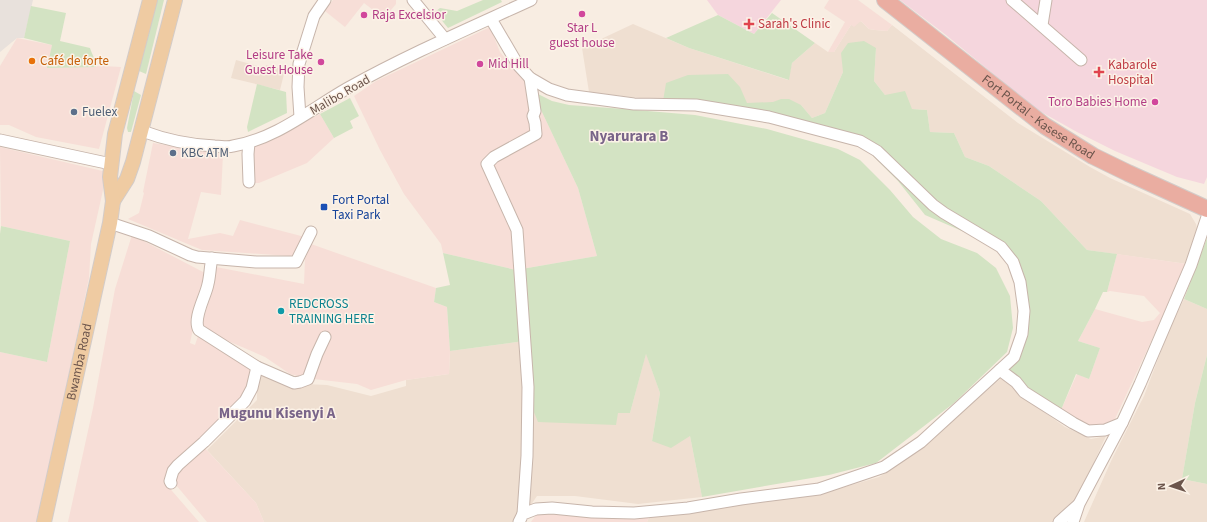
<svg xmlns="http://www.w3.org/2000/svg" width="1207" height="522" font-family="'Source Sans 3',sans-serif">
	<rect width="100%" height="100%" fill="#f8ede2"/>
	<g fill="#efdfd1">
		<polygon points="861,21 869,29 875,30 887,31 892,25 1018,123 1090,167 1110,178 1190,214 1196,224 1198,234 1187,264 1087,250 1041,201 989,166 965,157 954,133 930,132 927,110 912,109 885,95 874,81 876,48 843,72 825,113 812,118 801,105 772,121 691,104 589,92 582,48 633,24 689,48 788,80 792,63 815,43 828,52 834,52 851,25"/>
		<polygon points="236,60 265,68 266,65 285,70 280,90 231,78"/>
		<polygon points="1184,299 1207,309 1207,355 1195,403 1182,479 1207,484 1207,522 1084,522 1112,459 1144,396 1169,330"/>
		<polygon points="524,341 618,413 630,413 646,353 660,393 652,441 690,436 702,497 638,504 575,496 537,496 519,522 264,522 256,503 207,450 257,400 257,378 262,371 304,384 327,385 371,396 406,386 406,380 449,374 450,351"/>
		<polygon points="1006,374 1030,402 1065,427 1091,439 1106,436 1076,502 1054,522 647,522 651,513 817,495 879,477 893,468 931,439"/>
	</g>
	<g fill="#f7ded7">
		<polygon points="333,0 396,0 396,4 385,17 381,16 364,3 345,27 325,11"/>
		<polygon points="829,0 858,0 892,25 887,31 875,30 869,29 861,21 854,27 851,25 834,52 828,52 845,22 824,8"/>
		<polygon points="490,27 500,52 532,91 578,188 597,256 516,270 443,253 441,244 404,194 380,150 354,96 376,81"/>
		<polygon points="17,38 52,45 48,68 102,66 121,67 99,149 36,137 9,125 0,125 0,66"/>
		<polygon points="320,114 334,138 307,163 259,183 251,183 253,147"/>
		<polygon points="153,143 223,154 221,195 201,192 188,239 220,233 233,236 240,220 305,237 298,254 290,256 202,250 128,219 139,213 144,193 143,192"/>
		<polygon points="0,147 107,172 91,244 89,278 38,522 0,522 0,352 47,362 70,241 1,226"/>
		<polygon points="132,235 205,273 190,343 195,345 198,336 215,341 253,363 248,395 202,445 256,503 264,522 207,522 171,479 166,484 199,522 68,522 93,408 115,289"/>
		<polygon points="311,244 436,288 434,302 447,307 450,351 449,374 406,380 371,390 357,384 305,378 290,374 265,357 200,329 212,291 216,267 304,284 305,259"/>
		<polygon points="1117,254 1187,264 1115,419 1104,427 1088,427 1061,410 1077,374 1089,379 1100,348 1078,341 1095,309 1142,322 1154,320 1160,313 1144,296 1110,291 1107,292"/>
		<polygon points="542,507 651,513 647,522 531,522"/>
	</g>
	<polygon fill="#e8e1dc" points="0,0 33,0 24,38 17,38 0,52"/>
	<g fill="#f5d6dd">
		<polygon points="707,0 781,0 754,34 718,15"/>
		<polygon points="900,0 1207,0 1207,177 1204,184 1177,177 1115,151 1077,132 1036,109 946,35"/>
	</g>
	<g fill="#d3e3c3">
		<polygon points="157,0 164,0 146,74 139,71"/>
		<polygon points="483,0 501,0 502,2 448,28 435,12 440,8 457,11"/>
		<path d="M31,6L66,13L60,41L90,48C92,55 96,59 96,67L47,68L52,45L24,38Z"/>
		<polygon points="772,13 815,43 792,63 789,80 689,48 666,38 718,15 754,34"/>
		<polygon points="864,41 876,48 874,81 885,95 905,91 912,109 927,110 930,132 954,133 965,157 989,166 1041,201 1087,250 1117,254 1107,292 1103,292 1095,309 1078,341 1100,348 1089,379 1076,374 1061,410 1006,374 1019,358 1025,329 1017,270 992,244 925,215 898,181 863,146 772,121 663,101 666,83 688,75 728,74 740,87 747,103 773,102 781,99 789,99 801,105 812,118 825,113 843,72 841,53 848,43"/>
		<polygon points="257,84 286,92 287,113 248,132 247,127"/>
		<polygon points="134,91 141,95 131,132 128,132 127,128"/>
		<polygon points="532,91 552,101 569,105 624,109 695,115 767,129 838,149 860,160 890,190 913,217 941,239 977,253 996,268 1010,296 1013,328 1007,352 954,403 876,463 829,475 702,497 690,436 671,448 652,441 660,393 646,354 630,413 618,413 616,425 538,422 531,405 524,341 450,351 447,307 434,302 436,288 450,285 443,253 516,270 597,256 578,188"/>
		<polygon points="350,98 359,116 350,121 353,128 334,138 320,114"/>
		<polygon points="1,226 70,241 47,362 0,352 0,234"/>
		<polygon points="1207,238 1207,309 1184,299"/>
		<polygon points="1207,355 1207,484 1182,479 1195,403"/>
	</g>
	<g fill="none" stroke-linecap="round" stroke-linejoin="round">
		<defs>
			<g id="minor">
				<polyline points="413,0 445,39"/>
				<polyline points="1012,0 1081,60"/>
				<polyline points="491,19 518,65 530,78 549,89 567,95 634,104 696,105 769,117 860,141 877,151 933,205 944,213 1001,247 1013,262 1020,282 1024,311 1022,334 1014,357 921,442 884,467 819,489 741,499 688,508 634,513 592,512 552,508 536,509 523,514 519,522"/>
				<polyline points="1042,25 1046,0"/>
				<polyline points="300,117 298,87 299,64 314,16 325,0"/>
				<path d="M142,131C166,140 188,145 215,146C221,146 227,148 233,146C276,139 311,109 348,88C407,55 470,28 531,0"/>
				<polyline points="0,140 111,164"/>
				<polyline points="249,182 248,154 249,143"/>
				<polyline points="110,223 149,236 190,255 197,257 256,262 296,262 311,232"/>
				<path d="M212,258C210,267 210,276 208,284C206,296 192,319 199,330L257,367L294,383L300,382L308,379L317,354L325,337"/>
				<polyline points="1000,370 1016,382 1024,392 1073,423 1088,431 1105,430 1122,423"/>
				<polyline points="171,483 170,481 173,471 178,465 204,442 245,401 252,388 257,367"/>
				<polyline points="523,514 527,456 528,387 517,230 487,164 494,157 536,134 535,123 533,116 535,111 530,78"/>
				<polyline points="1059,522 1078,505"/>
				<polyline points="1073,522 1079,504 1122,423 1140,384 1191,265 1207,217"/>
			</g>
			<g id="major">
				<polyline points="113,201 127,179 133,162 175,0"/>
				<path id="s1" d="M44,522L110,223L113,201L110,177L115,134L150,0"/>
			</g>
			<g id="highway">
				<path id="s2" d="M885,0L1045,126L1093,156L1128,173L1207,209"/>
			</g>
		</defs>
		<use href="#minor" stroke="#c7b5ab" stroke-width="13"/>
		<use href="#major" stroke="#d3ccc9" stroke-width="16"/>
		<use href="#highway" stroke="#d3ccc9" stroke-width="18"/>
		<use href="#minor" stroke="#fff" stroke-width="11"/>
		<use href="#major" stroke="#efcba2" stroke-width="14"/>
		<use href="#highway" stroke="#eaada1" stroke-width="16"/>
	</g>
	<g fill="#d1479c" stroke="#fcf2e7" stroke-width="1.5">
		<circle cx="582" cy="14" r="4"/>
		<circle cx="364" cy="15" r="4"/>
		<circle cx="321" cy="62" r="4"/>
		<circle cx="480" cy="64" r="4"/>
		<circle cx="1155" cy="102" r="4"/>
	</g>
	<g fill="#e0444e" stroke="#fcf2e7" stroke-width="1.5">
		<path d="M747 18h4v4h4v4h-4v4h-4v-4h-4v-4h4z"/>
		<path d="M1097 66h4v4h4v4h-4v4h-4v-4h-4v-4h4z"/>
	</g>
	<circle fill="#e8710a" stroke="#fcf2e7" stroke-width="1.5" cx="32" cy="61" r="4"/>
	<g fill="#5c6f8a" stroke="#fcf2e7" stroke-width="1.5">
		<circle cx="74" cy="112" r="4"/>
		<circle cx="173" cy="153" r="4"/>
	</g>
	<rect fill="#1a4fb4" stroke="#fcf2e7" stroke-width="1.5" x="320" y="203" width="8" height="8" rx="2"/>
	<circle fill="#0f9aa8" stroke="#fcf2e7" stroke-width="1.5" cx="281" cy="311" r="4"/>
	<g text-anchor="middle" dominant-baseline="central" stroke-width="3" stroke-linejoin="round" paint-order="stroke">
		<g font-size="13" fill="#b23c85" stroke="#fcf2e7" text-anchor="start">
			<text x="372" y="15">Raja Excelsior</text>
			<text x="582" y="28" text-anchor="middle">Star L<tspan x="582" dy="15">guest house</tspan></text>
			<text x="313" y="55" text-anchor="end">Leisure Take<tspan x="313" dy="15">Guest House</tspan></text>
			<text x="488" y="64">Mid Hill</text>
			<text x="1147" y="102" text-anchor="end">Toro Babies Home</text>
		</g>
		<g font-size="13" fill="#be3a42" stroke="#fcf2e7" text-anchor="start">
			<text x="758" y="24">Sarah's Clinic</text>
			<text x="1108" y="65">Kabarole<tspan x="1108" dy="15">Hospital</tspan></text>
		</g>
		<g font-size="13" fill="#c56008" stroke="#fcf2e7" text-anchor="start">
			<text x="40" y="61">Café de forte</text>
		</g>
		<g font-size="13" fill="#6c554c" stroke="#fcf2e7">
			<text transform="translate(340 95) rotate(-30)">Malibo Road</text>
			<text stroke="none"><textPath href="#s2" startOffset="193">Fort Portal - Kasese Road</textPath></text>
			<text stroke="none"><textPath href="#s1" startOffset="164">Bwamba Road</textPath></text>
		</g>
		<g font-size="13" fill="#4e5e75" stroke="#fcf2e7" text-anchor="start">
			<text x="82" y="112">Fuelex</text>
			<text x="181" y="153">KBC ATM</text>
		</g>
		<g font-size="13" fill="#164399" stroke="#fcf2e7" text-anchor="start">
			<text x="332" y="200">Fort Portal<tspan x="332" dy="15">Taxi Park</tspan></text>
		</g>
		<g font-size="13" fill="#0d838f" stroke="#fcf2e7" text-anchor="start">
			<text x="289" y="304">REDCROSS<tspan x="289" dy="15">TRAINING HERE</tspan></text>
		</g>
		<g font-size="15" font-weight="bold" fill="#796489" stroke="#fcf2e7">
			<text x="629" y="136">Nyarurara B</text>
			<text x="277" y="413">Mugunu Kisenyi A</text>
		</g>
	</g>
	<g transform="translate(1171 486) rotate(267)" stroke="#fcf2e7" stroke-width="3" paint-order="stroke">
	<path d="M0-3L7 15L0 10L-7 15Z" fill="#6c554c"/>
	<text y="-6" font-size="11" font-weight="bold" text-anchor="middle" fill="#6c554c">N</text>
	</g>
</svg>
